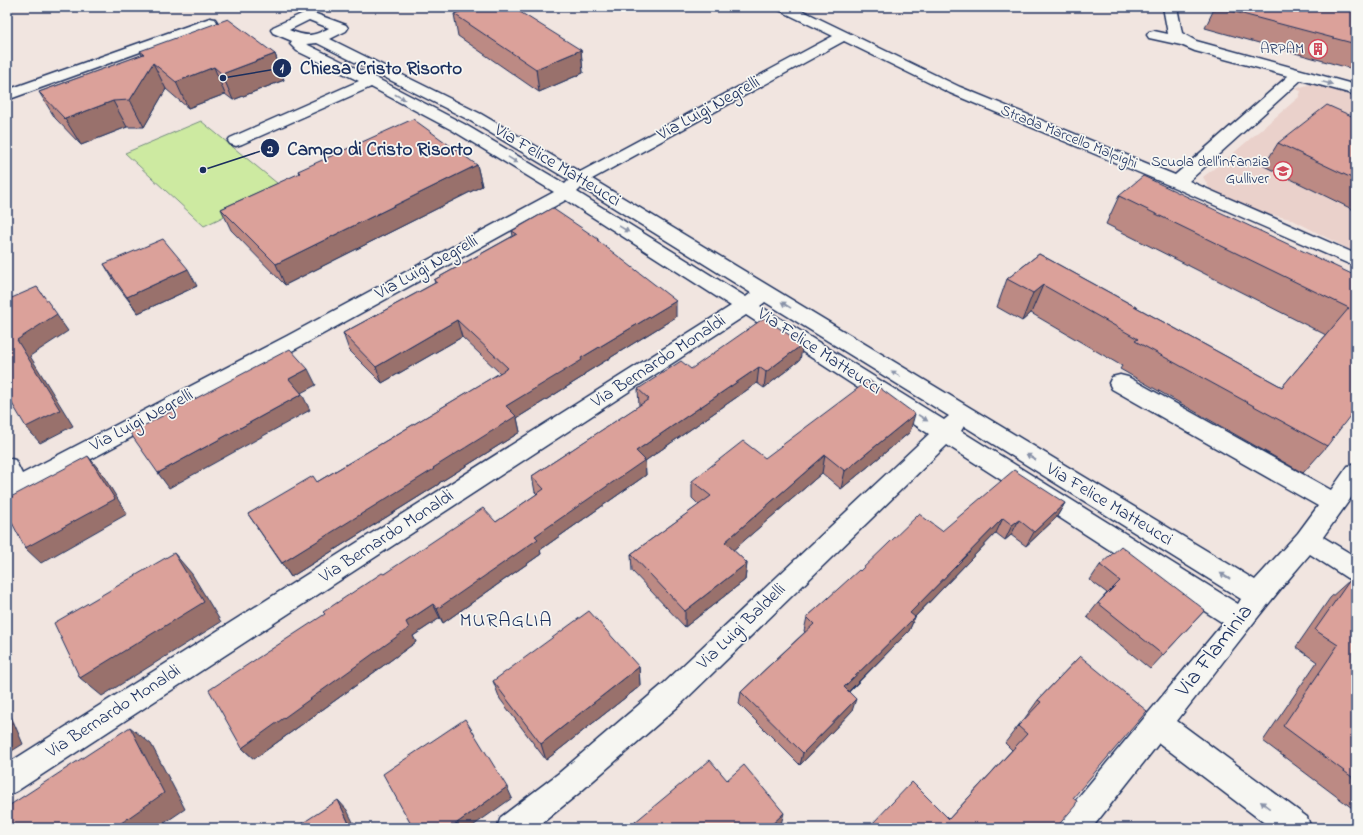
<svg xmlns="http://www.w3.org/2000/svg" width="1363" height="835" font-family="'Indie Flower',sans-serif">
	<rect width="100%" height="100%" fill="#f1e5e0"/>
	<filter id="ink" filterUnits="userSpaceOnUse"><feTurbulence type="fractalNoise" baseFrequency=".025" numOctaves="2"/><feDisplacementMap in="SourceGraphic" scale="8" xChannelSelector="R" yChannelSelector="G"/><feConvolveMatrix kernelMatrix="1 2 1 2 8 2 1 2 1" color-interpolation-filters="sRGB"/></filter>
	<g filter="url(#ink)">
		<polygon fill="#ead1cb" points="1310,84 1324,86 1356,95 1356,253 1291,219 1262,213 1211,191 1203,177 1230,156 1299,97 1301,91 1295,89"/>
		<polygon fill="#cdeaa1" stroke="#748c80" points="201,121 283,188 204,226 125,153"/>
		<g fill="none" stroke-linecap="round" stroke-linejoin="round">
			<defs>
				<g id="minor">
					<path d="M777,7H795L960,87L1175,175L1288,76L1195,51L1181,45L1149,38L1147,35L1149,32L1154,31L1168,34L1163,7H1177L1182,33L1196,41L1356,85V95L1301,80L1189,181L1356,254V267L1171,186L950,93L844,41L592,179L1255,580L1298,533L1318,506L1112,389L1109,383L1112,377L1120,375L1128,377L1331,490L1348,466L1356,464V491L1323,537L1356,557V581L1347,578L1310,554C1263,608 1221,665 1177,721L1307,817L1311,828H1271L1159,743L1092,828H1058L1062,817L1223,623L947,445L682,703L579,793L536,828H497L501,817L559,773L662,685L929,434L746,315L17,791L7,796V764L731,306L566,200L301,346L15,500L7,503V458L15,460L22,474L287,336L554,192L452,130L371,87L242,144L236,146L230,144L228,141L230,138L359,81L297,51L290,44L292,41L273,33L271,30L273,27L308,11L346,25L348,28L346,31L330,39L481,114L580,172L833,36L779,10ZM309,20L329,28C312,37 307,37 289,30ZM317,43L469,120L569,180L565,184L464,124L376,78L306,44ZM581,188L595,196L751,293L746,297L577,192ZM765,302L949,416L944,420L760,306ZM964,426L1241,599L1238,604L961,431Z"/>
					<polygon points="210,18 215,19 217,22 215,25 7,100 7,90"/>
				</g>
			</defs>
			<use href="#minor" stroke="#1b2f5e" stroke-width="3"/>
			<use href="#minor" fill="#f6f6f2" fill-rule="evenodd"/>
		</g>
		<g fill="#bc8a84" stroke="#1b2f5e">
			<polygon points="1215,7 1356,7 1356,70 1205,28"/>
			<polygon points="454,14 581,50 583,73 539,92 458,36"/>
			<polygon points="140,51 275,54 284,80 233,100 225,94 188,108 166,89 144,127 127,127 81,145 55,118 39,92 142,55"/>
			<polygon points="1356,118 1356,211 1264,166 1278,143"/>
			<polygon points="477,165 482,186 285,285 231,230 221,209 299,174 298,171"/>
			<polygon points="1119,196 1356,276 1327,446 1303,473 1120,369 1122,366 1031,313 1022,321 997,307 1007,279 1039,254 1282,387 1326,335 1106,224"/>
			<polygon points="512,231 598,239 598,241 676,317 584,374 584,376 517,418 520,432 439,483 439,484 291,577 248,514 317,482 500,373 462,337 382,383 349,350 343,333 435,283 434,280 513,236"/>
			<polygon points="104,264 197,286 138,313 114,281"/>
			<polygon points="800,360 764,388 757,383 645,461 646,475 540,550 541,554 443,623 440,618 413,636 416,642 254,759 242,748 384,574 496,522 537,494 535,492 532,476 639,406 638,389 691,369"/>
			<polygon points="910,432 841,489 822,473 733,550 747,563 745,580 685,627 632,571 631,554 699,505 692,498 692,481"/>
			<polygon points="1065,503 1056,518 1026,546 1011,535 1005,540 996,533 915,617 909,631 849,692 852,711 800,765 739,704 741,692 805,632 804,631 807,617 860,571 942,531"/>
			<polygon points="1100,565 1205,610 1150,669 1087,617 1098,603 1107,593 1090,580"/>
			<polygon points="1350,580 1356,584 1356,811 1263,741 1317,662 1296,647 1330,598"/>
			<polygon points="1080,656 1073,798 1056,828 869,828 872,824 949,819 1012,750 1005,743 1018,726 1025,718 1038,700"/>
			<polygon points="639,667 640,686 546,760 500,699 493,681"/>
			<polygon points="727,780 780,828 636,828 635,822"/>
		</g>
		<g fill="#99716c" stroke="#1b2f5e">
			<polygon points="581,50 583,73 539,92 536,69"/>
			<polygon points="275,54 284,80 233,100 222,74"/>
			<polygon points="153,63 166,89 144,127 130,100"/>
			<polygon points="214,67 225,94 188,108 176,82"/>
			<polygon points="113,101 127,127 81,145 65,119"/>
			<polygon points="477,165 482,186 285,285 276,264"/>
			<polygon points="188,269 197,286 138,313 127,297"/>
			<polygon points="1043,285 1031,313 1022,321 1033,293"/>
			<polygon points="37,287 68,331 30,356 73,426 40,443 26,427 17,340"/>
			<polygon points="676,301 676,317 584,374 584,376 517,418 520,432 439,483 439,484 291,577 282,563 433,468 506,406 581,358"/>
			<polygon points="457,320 462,337 382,383 376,367"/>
			<polygon points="803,344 800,360 764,388 766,372"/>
			<polygon points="759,367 757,383 645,461 646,475 540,550 541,554 443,623 437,609 535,536 636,451"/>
			<polygon points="308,369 316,385 297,395 289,379"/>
			<polygon points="302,394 310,410 169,488 158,473"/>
			<polygon points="915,414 910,432 841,489 845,471"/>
			<polygon points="825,455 822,473 723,559 725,542"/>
			<polygon points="88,456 101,472 127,514 41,563 25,548"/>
			<polygon points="1065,503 1056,518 1026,546 1034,532"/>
			<polygon points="1003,518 996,533 905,627 910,613"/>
			<polygon points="1019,520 1011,535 1005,540 1012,525"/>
			<polygon points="174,553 192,574 221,622 102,696 80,678"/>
			<polygon points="747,563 745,580 685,627 685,611"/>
			<polygon points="433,604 440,618 413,636 416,642 254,759 242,748 406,622"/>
			<polygon points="915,617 909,631 840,700 844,687"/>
			<polygon points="639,667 640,686 546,760 541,744"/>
			<polygon points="856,699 852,711 800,765 803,753"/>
			<polygon points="7,707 23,744 7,754"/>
			<polygon points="130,727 151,744 185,809 157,828 114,828"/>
			<polygon points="507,787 512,798 470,828 450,828"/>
			<polygon points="338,800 347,810 356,828 351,828"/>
			<polygon points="784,813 780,828 768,828"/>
		</g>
		<g fill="#dba19a" stroke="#1b2f5e">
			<polygon points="473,7 512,7 581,50 536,69 454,14"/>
			<polygon points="1216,7 1356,7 1356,44"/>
			<polygon points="228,19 275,54 222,74 214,67 176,82 153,63 130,100 113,101 65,119 39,92 144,54 140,51"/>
			<polygon points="1327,105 1356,118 1356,180 1278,143"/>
			<polygon points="413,119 477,165 276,264 221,209 300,173 298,171"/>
			<polygon points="1143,176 1356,276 1356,408 1327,446 1135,341 1138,339 1043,285 1033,293 1007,279 1039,254 1282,387 1349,308 1119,196"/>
			<polygon points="552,208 598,239 597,240 676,301 581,358 582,360 506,406 516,416 433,468 434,469 282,563 248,514 313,476 317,482 508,368 457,320 376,367 343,333 437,282 434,280 517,234 512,231"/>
			<polygon points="163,239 188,269 127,297 104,264"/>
			<polygon points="37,287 57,314 17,340 60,410 26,427 7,395 7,384 11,382 7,375 7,300"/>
			<polygon points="764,318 803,344 766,372 759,367 636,451 645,460 535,536 538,539 437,609 433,604 406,622 409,628 242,748 209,690 325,614 323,612 382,573 384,574 483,508 496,522 544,489 532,476 649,399 638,389 681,361 691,369"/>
			<polygon points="290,349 308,369 289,379 302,394 158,473 130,433"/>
			<polygon points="869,380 915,414 845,471 825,455 725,542 747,563 685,611 631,554 711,496 692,481 743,441 765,458"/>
			<polygon points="88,456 115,499 25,548 7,513 7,499"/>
			<polygon points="1014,470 1065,503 1034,532 1019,520 1012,525 1003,518 910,613 915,617 844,687 856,699 803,753 741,692 814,624 807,617 859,570 860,571 919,514 942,531"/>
			<polygon points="1121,546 1205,610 1163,655 1098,603 1120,581 1100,565"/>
			<polygon points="174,553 204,602 80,678 54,623"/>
			<polygon points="1350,580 1356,584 1356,780 1283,726 1338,645 1315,630"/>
			<polygon points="589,611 639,667 541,744 493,681"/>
			<polygon points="1080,656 1147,711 1073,798 1077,801 1075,806 1056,828 876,828 872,824 912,782 949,819 1027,734 1018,726 1041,702 1038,700"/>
			<polygon points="465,719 507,787 450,828 413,828 383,774"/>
			<polygon points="130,727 164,793 114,828 7,828 7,807"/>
			<polygon points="710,760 727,780 744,765 784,813 768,828 640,828 635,822"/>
			<polygon points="338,800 351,828 295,828"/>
		</g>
		<defs><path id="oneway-solid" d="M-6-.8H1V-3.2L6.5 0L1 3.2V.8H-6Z"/></defs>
		<g fill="#8892a8">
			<use href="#oneway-solid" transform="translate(1327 83) rotate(15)"/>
			<use href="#oneway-solid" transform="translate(400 97) rotate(28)"/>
			<use href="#oneway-solid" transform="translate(513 160) rotate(31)"/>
			<use href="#oneway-solid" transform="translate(624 229) rotate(32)"/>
			<use href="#oneway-solid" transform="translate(786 305) rotate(-148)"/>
			<use href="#oneway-solid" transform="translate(896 374) rotate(-148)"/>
			<use href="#oneway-solid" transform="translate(923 418) rotate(33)"/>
			<use href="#oneway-solid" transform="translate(1031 457) rotate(-149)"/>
			<use href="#oneway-solid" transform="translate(1225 576) rotate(-149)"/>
			<use href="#oneway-solid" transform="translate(1265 805) rotate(-143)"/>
		</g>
	</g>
	<defs>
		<symbol id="building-ring" viewBox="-11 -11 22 22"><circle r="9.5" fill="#f6f6f2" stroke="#d1495b" stroke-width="1.5"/><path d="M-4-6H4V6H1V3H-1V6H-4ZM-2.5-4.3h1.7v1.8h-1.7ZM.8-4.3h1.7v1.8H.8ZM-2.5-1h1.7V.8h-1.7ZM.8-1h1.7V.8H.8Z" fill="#d1495b"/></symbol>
		<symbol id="school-ring" viewBox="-11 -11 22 22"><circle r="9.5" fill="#f6f6f2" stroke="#d1495b" stroke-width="1.5"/><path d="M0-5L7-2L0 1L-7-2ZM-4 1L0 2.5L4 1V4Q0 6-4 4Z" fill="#d1495b"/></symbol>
	</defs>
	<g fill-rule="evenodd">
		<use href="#building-ring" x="1307" y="38" width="22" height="22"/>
		<use href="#school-ring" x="1272" y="160" width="22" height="22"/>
	</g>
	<g text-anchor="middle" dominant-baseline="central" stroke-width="3.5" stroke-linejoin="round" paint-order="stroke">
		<g font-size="15" fill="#1b2f5e" stroke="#f6f6f2" text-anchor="end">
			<text x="1304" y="49">ARPAM</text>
			<text x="1269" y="162">Scuola dell'infanzia<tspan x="1269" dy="17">Gulliver</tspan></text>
		</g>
		<g font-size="15" fill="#1b2f5e" stroke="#f6f6f2">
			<text transform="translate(1069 137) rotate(22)">Strada Marcello Malpighi</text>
		</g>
		<g font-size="18" fill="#1b2f5e" stroke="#f6f6f2">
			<text transform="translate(709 109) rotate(-29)">Via Luigi Negrelli</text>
			<text transform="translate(557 166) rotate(31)">Via Felice Matteucci</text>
			<text transform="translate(427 268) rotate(-29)">Via Luigi Negrelli</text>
			<text transform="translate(819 352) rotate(33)">Via Felice Matteucci</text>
			<text transform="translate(659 362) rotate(-33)">Via Bernardo Monaldi</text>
			<text transform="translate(142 421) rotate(-28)">Via Luigi Negrelli</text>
			<text transform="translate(1109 505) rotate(31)">Via Felice Matteucci</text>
			<text transform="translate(387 537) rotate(-33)">Via Bernardo Monaldi</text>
			<text transform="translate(742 627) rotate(-44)">Via Luigi Baldelli</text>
			<text transform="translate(114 712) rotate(-33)">Via Bernardo Monaldi</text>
		</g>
		<g font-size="20" letter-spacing="1" fill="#1b2f5e" stroke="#f6f6f2">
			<text x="506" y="621">MURAGLIA</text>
		</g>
		<g font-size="22" fill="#1b2f5e" stroke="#f6f6f2">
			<text transform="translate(1215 651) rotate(-52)">Via Flaminia</text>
		</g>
	</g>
	<path fill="none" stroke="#1b2f5e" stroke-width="1.5" d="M223 78L282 68M203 170L270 148"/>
	<g fill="#1b2f5e" stroke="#f6f6f2" stroke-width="1.5">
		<circle cx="223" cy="78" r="4"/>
		<circle cx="203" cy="170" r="4"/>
		<circle cx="282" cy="68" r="10"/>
		<circle cx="270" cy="148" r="10"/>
	</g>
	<g font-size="12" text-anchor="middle" font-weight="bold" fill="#fff">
		<text x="282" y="72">1</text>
		<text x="270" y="153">2</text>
	</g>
	<g font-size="19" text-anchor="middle" font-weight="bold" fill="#1b2f5e" stroke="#f6f6f2" stroke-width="3.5" stroke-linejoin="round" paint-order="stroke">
		<text x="381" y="74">Chiesa Cristo Risorto</text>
		<text x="380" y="155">Campo di Cristo Risorto</text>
	</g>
	<rect width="1363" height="835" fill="none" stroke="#f6f6f2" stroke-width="24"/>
	<rect x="12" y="12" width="1339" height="811" fill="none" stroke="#1b2f5e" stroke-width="1.5" filter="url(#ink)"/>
</svg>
